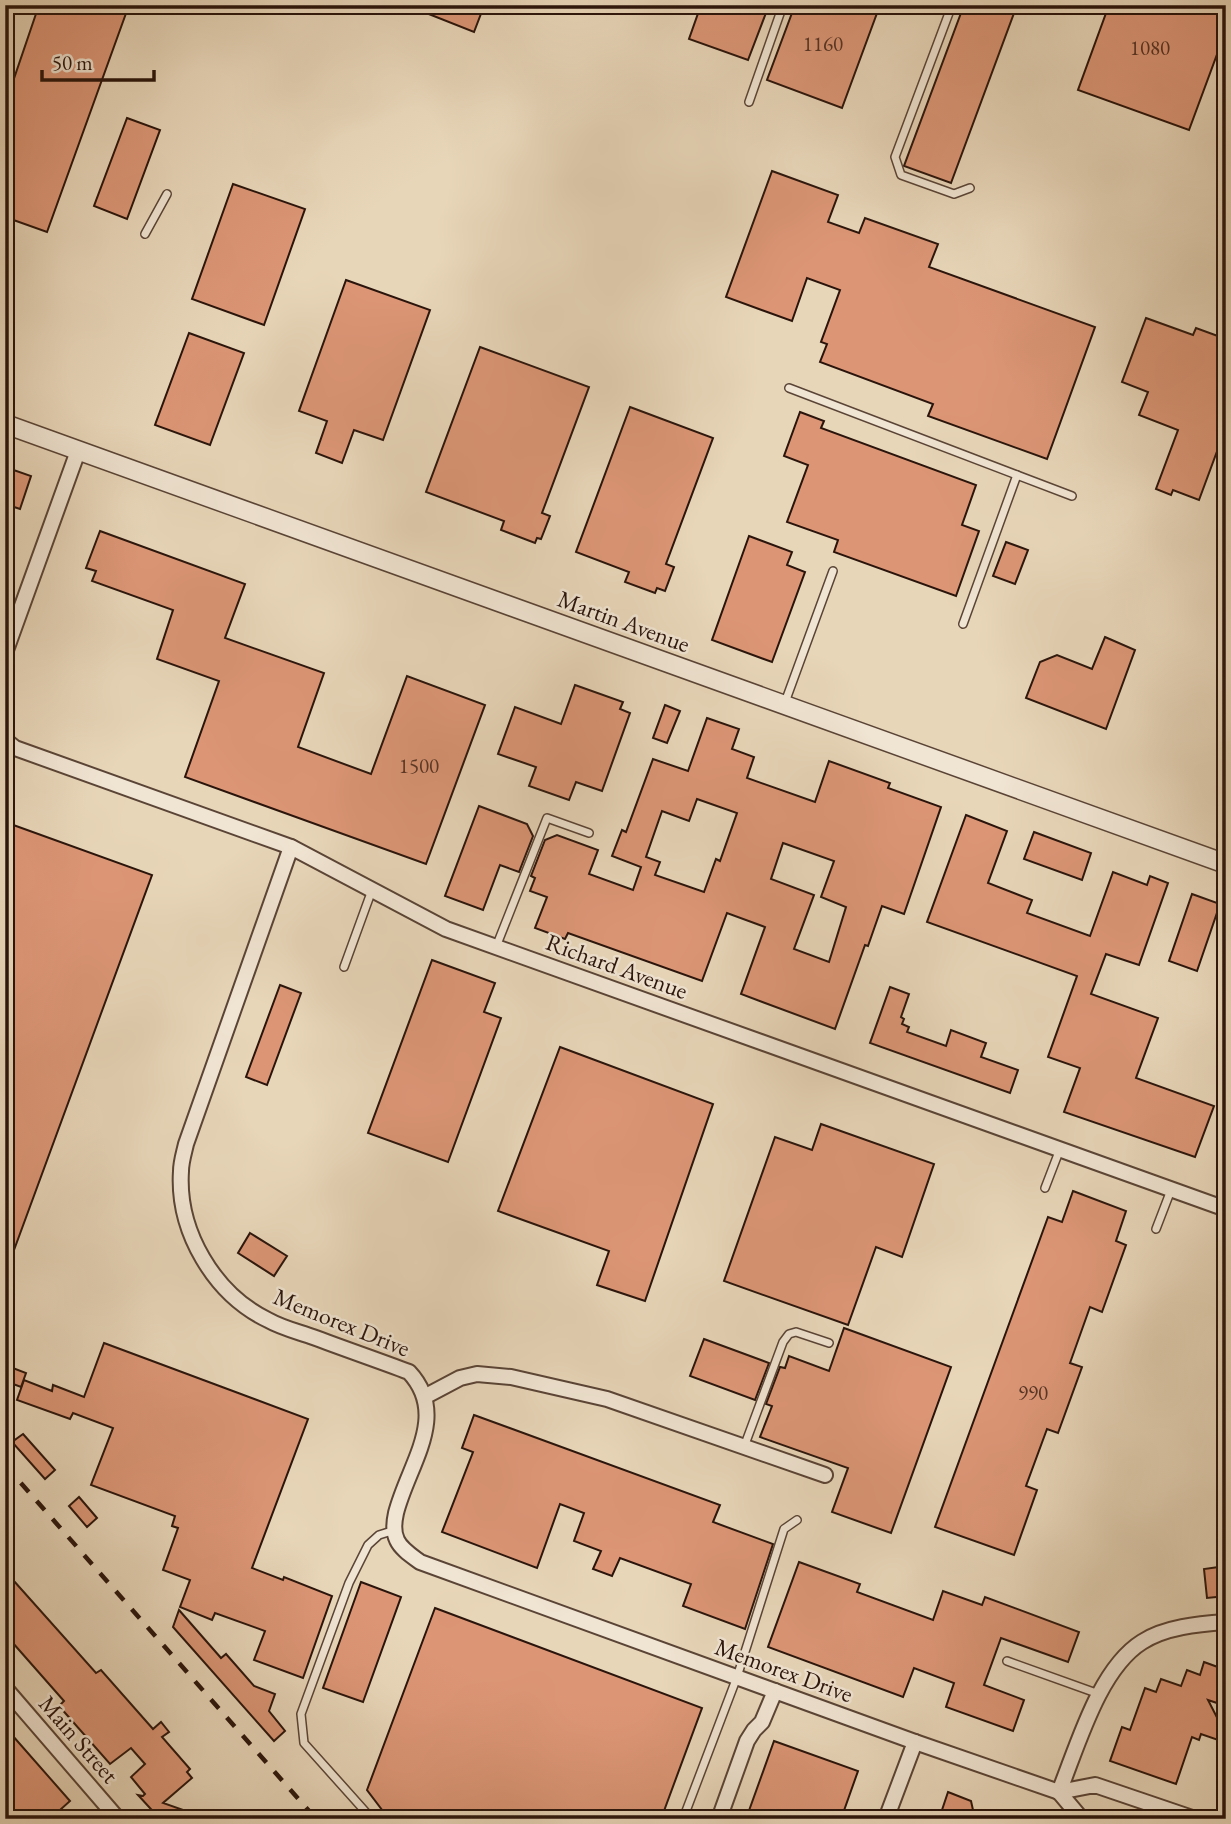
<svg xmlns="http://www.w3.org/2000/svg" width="1231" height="1824" font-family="'EB Garamond',serif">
	<rect width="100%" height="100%" fill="#e8d6b9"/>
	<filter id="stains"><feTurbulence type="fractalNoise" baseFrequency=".00286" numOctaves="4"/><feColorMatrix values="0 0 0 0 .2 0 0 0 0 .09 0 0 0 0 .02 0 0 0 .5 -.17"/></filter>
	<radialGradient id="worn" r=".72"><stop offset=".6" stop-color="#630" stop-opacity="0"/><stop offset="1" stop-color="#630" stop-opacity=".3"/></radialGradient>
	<g fill="#dc9676" stroke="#2a140b" stroke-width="2" fill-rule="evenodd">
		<polygon points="39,5 129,5 47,232 5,217 5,105"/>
		<polygon points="406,5 468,5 482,11 474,32"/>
		<polygon points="701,5 769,5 748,60 689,39"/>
		<polygon points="795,5 880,5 842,108 767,80"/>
		<polygon points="964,5 1017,5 951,183 904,166"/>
		<polygon points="1109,5 1214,5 1226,9 1226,30 1189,130 1078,90"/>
		<polygon points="127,118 160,130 127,219 94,206"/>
		<polygon points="772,171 838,195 828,222 859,233 865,218 938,244 929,267 1095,327 1047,459 928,416 933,404 820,362 827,344 821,342 840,290 807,278 792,321 726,297"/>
		<polygon points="233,184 305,209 264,325 192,299"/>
		<polygon points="346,280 430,310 383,440 354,430 342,463 316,453 327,421 299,411"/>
		<polygon points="1146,318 1193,335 1196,328 1226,339 1226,427 1199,500 1173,490 1171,495 1156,489 1178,430 1139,415 1148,392 1122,382"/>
		<polygon points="189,333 244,353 210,445 155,425"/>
		<polygon points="480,347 589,387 542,513 550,516 541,539 537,538 535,543 501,530 504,521 426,492"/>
		<polygon points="630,407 713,438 666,564 674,567 665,591 657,588 655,593 625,582 629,572 576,552"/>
		<polygon points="800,412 824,421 821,428 976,485 962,525 979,531 956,596 834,552 838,540 787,522 808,465 784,456"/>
		<polygon points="5,467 31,476 20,509 5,504"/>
		<polygon points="100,531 245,584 225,638 324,673 298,747 371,774 407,676 485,705 426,864 185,777 219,681 157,659 173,610 92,581 96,571 86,568"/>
		<polygon points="749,536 792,552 787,565 805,572 772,662 712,640"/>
		<polygon points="1006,542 1028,550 1015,584 993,576"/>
		<polygon points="1105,637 1135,650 1106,729 1026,698 1040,662 1057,655 1092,669"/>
		<polygon points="575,685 623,702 620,709 630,713 602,791 576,782 569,800 529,786 536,767 498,754 515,707 561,724"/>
		<polygon points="665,705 680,711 667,743 653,738"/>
		<path d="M707,718L739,729L732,749L754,757L747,778L815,802L829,761L890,783L888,788L941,807L904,914L882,906L868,946L865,945L835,1029L741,994L765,927L727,913L702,981L568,933L565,939L535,928L547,897L530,891L535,878L531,876L545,840L557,835L598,850L589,874L633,890L641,867L612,856L622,830L626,832L653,759L688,771ZM697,799L737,813L720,861L716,859L704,892L655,875L660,862L646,857L662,811L689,821ZM783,843L834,861L821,897L846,907L829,962L794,949L814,895L771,879Z"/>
		<polygon points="479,806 527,824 533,836 519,872 500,865 483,910 445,896"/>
		<polygon points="966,815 1007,831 988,883 1032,900 1027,913 1090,936 1113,872 1147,885 1150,876 1168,883 1139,965 1106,954 1091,994 1158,1018 1136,1078 1214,1106 1195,1157 1064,1112 1080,1068 1048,1057 1077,976 927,922"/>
		<polygon points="5,822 152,875 7,1269 5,1269"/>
		<polygon points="1034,832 1091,853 1082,880 1024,859"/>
		<polygon points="1192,894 1220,904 1197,971 1169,961"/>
		<polygon points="432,960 495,983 484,1012 501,1018 448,1162 368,1133"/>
		<polygon points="280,985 301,993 267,1085 246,1077"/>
		<polygon points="890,987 909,994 901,1017 904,1019 902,1024 909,1027 907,1032 946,1046 951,1030 986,1043 981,1057 1018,1070 1010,1093 870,1043"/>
		<polygon points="560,1047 713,1104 645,1301 597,1285 609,1251 498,1211"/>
		<polygon points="821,1124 934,1164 902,1257 876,1247 848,1325 724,1281 775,1137 812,1150"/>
		<polygon points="1073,1191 1126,1211 1116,1241 1126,1245 1102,1312 1090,1307 1070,1363 1082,1367 1058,1433 1047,1429 1026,1486 1037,1490 1014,1555 935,1527 1048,1217 1062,1222"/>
		<polygon points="250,1233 287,1256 274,1276 238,1253"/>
		<polygon points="844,1328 951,1367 891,1533 832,1512 848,1468 760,1437 772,1406 766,1404 780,1367 785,1368 789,1356 829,1371"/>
		<polygon points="704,1339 769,1363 755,1400 690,1376"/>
		<polygon points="104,1343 308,1419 252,1568 283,1580 284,1577 332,1596 303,1678 254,1660 265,1631 215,1613 212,1620 180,1607 190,1580 163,1570 178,1528 172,1526 175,1516 91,1485 113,1428 73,1413 70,1419 17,1400 24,1380 52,1391 53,1385 84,1397"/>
		<polygon points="5,1365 26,1373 21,1387 5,1381"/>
		<polygon points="474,1415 720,1505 713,1522 773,1544 745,1629 683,1606 691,1584 620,1558 612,1576 593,1569 601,1551 574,1541 584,1513 560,1504 537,1568 442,1532 473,1452 462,1448"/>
		<polygon points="23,1434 55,1470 45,1479 12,1442"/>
		<polygon points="79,1497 97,1518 87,1527 69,1506"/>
		<polygon points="799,1562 860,1584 857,1592 933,1620 943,1591 982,1605 985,1597 1079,1632 1068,1662 1001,1638 984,1685 1024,1700 1013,1731 946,1707 954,1683 914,1668 903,1697 768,1647"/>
		<polygon points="1226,1566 1226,1596 1207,1598 1204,1569"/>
		<polygon points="5,1571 96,1673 101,1670 153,1729 161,1722 169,1732 162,1737 190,1769 187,1772 192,1778 163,1803 203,1817 203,1819 160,1819 138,1795 143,1796 145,1794 131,1777 145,1764 131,1748 110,1764 59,1706 64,1701 5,1634"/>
		<polygon points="361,1582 401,1597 363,1702 323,1688"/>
		<polygon points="435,1608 702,1708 661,1819 389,1819 367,1790"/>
		<polygon points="179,1610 221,1658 226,1654 254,1686 275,1694 269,1711 285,1731 274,1741 173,1627"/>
		<polygon points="1204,1662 1226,1670 1226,1706 1208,1700 1226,1735 1218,1740 1201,1734 1199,1740 1192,1737 1176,1784 1110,1761 1122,1727 1130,1730 1145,1688 1156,1692 1161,1679 1181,1686 1187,1670 1200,1675"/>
		<polygon points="5,1727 70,1801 50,1819 5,1819"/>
		<polygon points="774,1741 858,1771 841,1819 746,1819"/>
		<polygon points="948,1792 971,1801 975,1819 939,1819"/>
	</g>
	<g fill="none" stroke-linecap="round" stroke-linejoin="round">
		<defs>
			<g id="service">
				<polyline points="952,5 895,157 901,175 954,194 970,188"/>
				<polyline points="749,102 783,5"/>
				<polyline points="145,234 167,194"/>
				<polyline points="789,388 1072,496"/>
				<polyline points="963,624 1017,475"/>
				<polyline points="784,705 833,571"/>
				<polyline points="496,947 547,818 589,833"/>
				<polyline points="344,967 372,890"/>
				<polyline points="1045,1188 1060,1149"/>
				<polyline points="1156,1229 1171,1190"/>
				<polyline points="744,1447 783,1342 789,1334 796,1332 829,1343"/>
				<polyline points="1007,1661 1099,1694"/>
				<polyline points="372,1819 304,1743 301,1714 349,1583 368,1545 379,1535 395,1530"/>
				<polyline points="683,1819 737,1677 784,1529 797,1520"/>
			</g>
			<g id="minor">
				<polyline points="5,653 78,451"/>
				<polyline points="5,740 15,748 291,847 446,929 1226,1209"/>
				<path d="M291,847L186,1144C184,1153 181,1162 181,1171C177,1231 214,1294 268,1320C282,1328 299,1332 313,1337C345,1349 377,1360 409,1372C450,1416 408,1465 396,1513C394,1522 393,1532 397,1540C401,1549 412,1556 420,1562L915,1742L1059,1792L1095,1785L1195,1819"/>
				<polyline points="426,1396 460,1378 477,1374 511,1377 607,1399 825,1475"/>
				<polyline points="5,1688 118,1819"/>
				<path d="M1059,1792C1078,1745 1099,1669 1142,1642C1165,1627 1198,1624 1226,1622"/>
				<polyline points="1059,1792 1080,1817 1085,1819"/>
				<polyline points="719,1819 747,1741 754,1730 762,1722 775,1691"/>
				<polyline points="886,1819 915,1742"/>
			</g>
			<polyline id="tertiary" points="5,424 1226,864"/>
		</defs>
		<use href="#service" stroke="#5a4436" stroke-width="10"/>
		<use href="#minor" stroke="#5a4436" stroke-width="18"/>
		<use href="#tertiary" stroke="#5a4436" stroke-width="21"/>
		<use href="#service" stroke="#f0e4d2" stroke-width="7"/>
		<use href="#minor" stroke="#f0e4d2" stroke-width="14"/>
		<use href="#tertiary" stroke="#f0e4d2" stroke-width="18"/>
		<polyline stroke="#2a140b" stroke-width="4.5" stroke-dasharray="12 12" stroke-linecap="butt" points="5,1465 316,1819"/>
	</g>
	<g text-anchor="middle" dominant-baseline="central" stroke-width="5" stroke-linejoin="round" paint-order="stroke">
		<g font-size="21" fill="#563426">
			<text x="823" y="43">1160</text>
			<text x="1150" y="47">1080</text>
			<text x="419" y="765">1500</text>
			<text x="1033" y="1392">990</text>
		</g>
		<g font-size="24" fill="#2a140b" stroke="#f0e4d2">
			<text transform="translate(624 621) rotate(20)">Martin Avenue</text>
			<text transform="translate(617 966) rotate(20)">Richard Avenue</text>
			<text transform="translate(342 1322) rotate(22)">Memorex Drive</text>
			<text transform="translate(784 1670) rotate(20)">Memorex Drive</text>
			<text transform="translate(79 1739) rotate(49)">Main Street</text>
		</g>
	</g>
	<rect width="1231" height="1824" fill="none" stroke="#e8d6b9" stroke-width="28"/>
	<rect x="7" y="7" width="1217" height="1810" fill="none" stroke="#2a140b" stroke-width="3.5"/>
	<rect x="14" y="14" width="1203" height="1796" fill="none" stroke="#2a140b" stroke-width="2"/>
	<path d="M42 70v10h112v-10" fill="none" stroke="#2a140b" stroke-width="3.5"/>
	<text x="52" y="70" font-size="21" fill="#2a140b" stroke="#f0e4d2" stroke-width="5" paint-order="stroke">50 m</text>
	<rect width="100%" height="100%" filter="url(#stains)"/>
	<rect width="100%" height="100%" fill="url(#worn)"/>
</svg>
